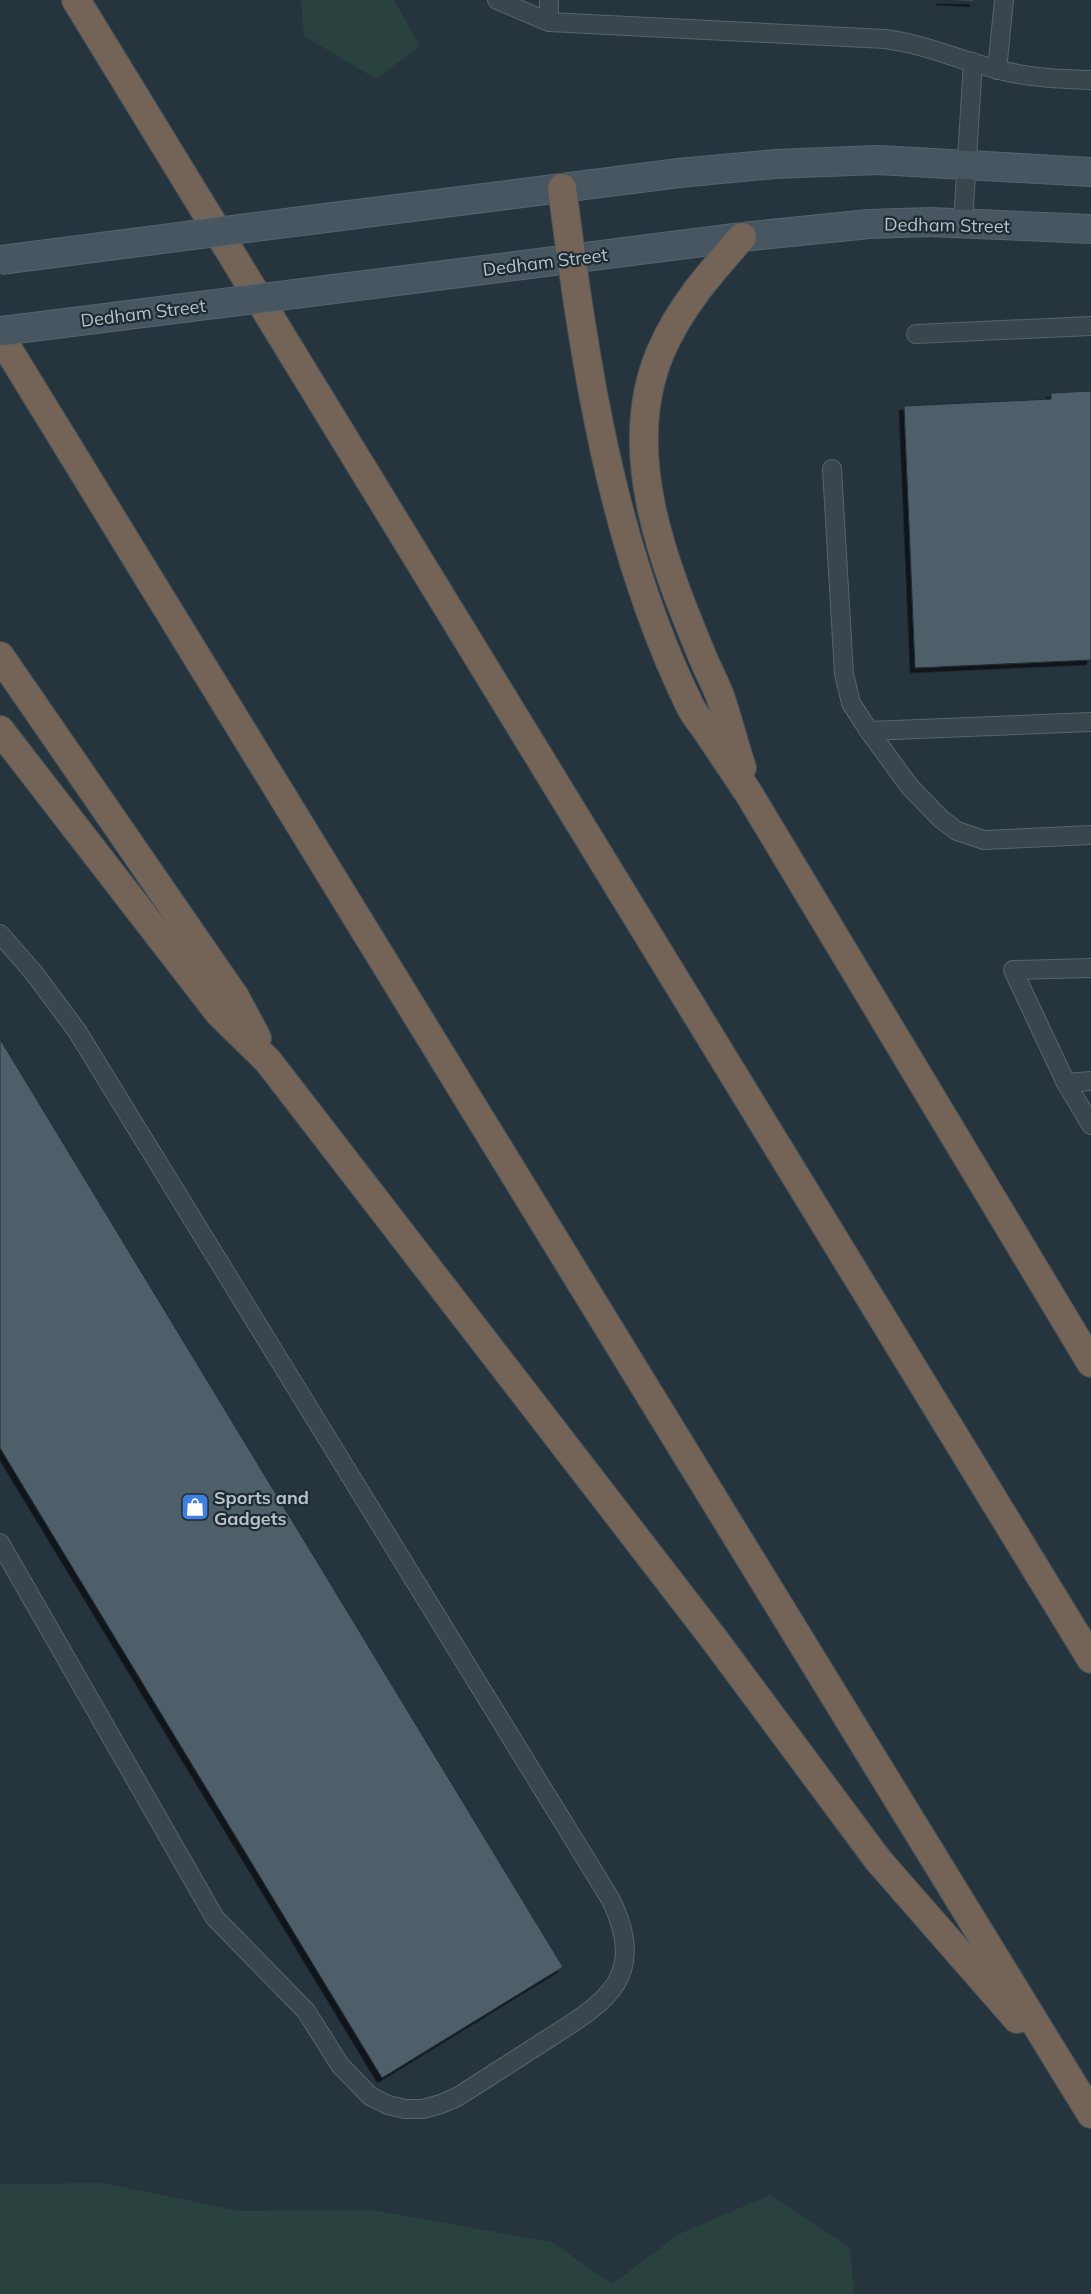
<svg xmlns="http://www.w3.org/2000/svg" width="1091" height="2294" font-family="Mulish,sans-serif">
	<defs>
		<filter id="shadow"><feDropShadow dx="-4.5" dy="4.5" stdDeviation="0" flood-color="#0009"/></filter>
	</defs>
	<rect width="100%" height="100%" fill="#26343e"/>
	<g fill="#29413f">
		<polygon points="301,0 394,0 420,46 376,79 304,36"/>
		<polygon points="104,2183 240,2211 373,2210 552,2242 612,2284 679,2234 770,2195 850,2247 854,2294 0,2294 0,2184"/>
	</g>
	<g fill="#4f5f69" stroke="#212d35" filter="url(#shadow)">
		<polygon points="940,0 974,0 974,2"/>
		<polygon points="1091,391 1091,660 915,668 904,406 1051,399 1051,393"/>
		<polygon points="0,1039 563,1967 382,2078 0,1448"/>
	</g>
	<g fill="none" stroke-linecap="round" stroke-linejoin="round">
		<defs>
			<g id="lane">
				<path d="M497,0L549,22L885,39C925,44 961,61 1000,70C1030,78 1060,79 1091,80"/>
				<polyline points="549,0 549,22"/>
				<polyline points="997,70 1004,0"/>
				<polyline points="963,223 973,62"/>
				<polyline points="916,334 1091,326"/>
				<polyline points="832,469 844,674 851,703 869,731 910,787 941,819 957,831 984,840 1091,835"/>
				<polyline points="869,731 1091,722"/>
				<path d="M0,934L34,973L77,1031L611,1900C648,1978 606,2002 546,2040C517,2059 488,2077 459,2096L441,2104L423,2109H405L388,2105L370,2096L340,2065L306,2011L215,1918L0,1543"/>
				<polyline points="1091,968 1013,970 1066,1083 1091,1081"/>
				<polyline points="1066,1083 1091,1125"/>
			</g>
			<g id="secondary">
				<polyline points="294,222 679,173 775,164 878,160 1091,172"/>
				<polyline points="334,289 742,237 869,224 930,222 1091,229"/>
			</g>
			<g id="highway">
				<polyline points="76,0 1091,1659"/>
				<path d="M562,188C585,364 611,544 690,706C695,716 703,725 709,734C722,754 736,774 749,794L1091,1363"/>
				<polyline points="0,336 1091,2114"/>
				<polyline points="0,656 235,997 257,1038"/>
				<polyline points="0,730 219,1013 268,1061 714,1639 878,1860 1017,2019"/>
				<path d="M742,768C734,744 728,719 720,696C715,683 708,670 703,658C664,564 618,451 661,351C680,307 710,273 742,237"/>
			</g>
		</defs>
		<use href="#lane" stroke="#58646c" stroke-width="20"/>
		<use href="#secondary" stroke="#58646c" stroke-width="30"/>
		<use href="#highway" stroke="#455159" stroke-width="30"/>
		<use href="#lane" stroke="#3a464e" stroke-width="18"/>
		<use href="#secondary" stroke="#485661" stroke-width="28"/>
		<use href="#highway" stroke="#746457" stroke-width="28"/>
		<defs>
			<g id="secondary-bridge">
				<polyline points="0,260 294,222"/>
				<polyline points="0,331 334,289"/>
			</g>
		</defs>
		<use href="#secondary-bridge" stroke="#58646c" stroke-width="30" stroke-linecap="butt"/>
		<use href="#secondary-bridge" stroke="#485661" stroke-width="28"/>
	</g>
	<defs>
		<symbol id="shop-square" viewBox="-11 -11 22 22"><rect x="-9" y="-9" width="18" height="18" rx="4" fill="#3f7fe0" stroke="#1f2b33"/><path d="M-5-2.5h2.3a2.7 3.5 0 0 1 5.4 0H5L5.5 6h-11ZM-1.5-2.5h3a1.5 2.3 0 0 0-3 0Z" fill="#fff"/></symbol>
	</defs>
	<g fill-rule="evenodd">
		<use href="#shop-square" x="179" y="1491" width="32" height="32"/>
	</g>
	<g text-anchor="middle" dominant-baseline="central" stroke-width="4.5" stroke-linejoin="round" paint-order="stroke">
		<g font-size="18" fill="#b6c1c9" stroke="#1f2b33">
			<text transform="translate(947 225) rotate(1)">Dedham Street</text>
			<text transform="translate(545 262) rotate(-7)">Dedham Street</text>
			<text transform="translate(143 313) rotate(-7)">Dedham Street</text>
		</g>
		<g font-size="18" font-weight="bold" fill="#b6c1c9" stroke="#1f2b33" text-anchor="start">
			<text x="214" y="1497">Sports and<tspan x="214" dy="21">Gadgets</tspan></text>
		</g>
	</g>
</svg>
